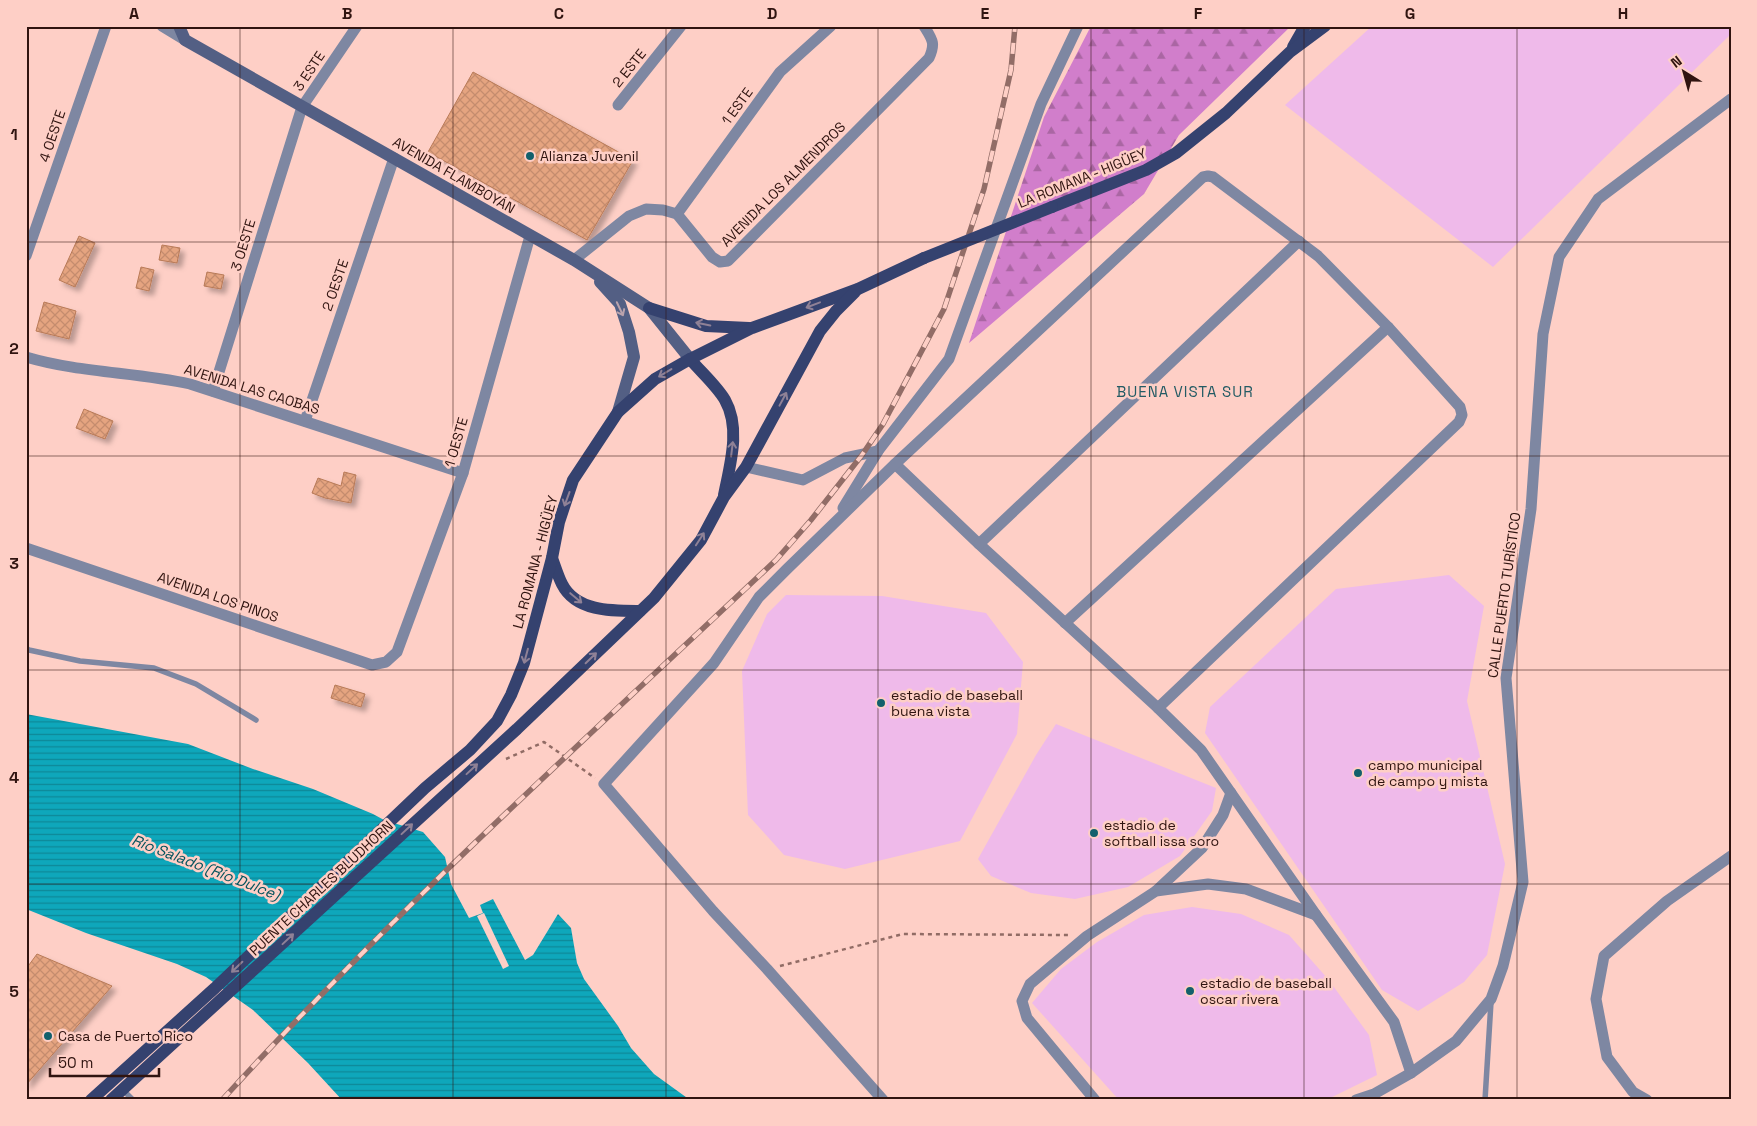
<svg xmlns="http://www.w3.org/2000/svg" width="1757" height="1126" font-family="'Space Grotesk',sans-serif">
	<defs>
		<pattern id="forest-firs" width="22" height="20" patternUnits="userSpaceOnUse" patternTransform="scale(1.25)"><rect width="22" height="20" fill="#d17ecb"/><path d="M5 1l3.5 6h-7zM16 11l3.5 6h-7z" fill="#aa66a3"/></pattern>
		<pattern id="water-rules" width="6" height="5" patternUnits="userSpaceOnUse" patternTransform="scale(1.25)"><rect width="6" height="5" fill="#0ea7bb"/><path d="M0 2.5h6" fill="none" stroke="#0e8797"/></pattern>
		<pattern id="building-cross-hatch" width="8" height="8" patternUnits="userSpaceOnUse" patternTransform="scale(1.25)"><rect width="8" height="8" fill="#e5a480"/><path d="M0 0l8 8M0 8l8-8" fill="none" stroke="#c58c6e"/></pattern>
		<filter id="shadow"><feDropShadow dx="4.5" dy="4.5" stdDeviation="2.5" flood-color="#0004"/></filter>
	</defs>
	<rect width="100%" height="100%" fill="#fecfc6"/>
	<g fill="#efbaea">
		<polygon points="1372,26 1731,26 1731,34 1493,267 1285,105"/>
		<polygon points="1449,575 1484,606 1467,701 1505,864 1487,955 1464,982 1418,1011 1382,990 1205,733 1210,707 1336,589"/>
		<polygon points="786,595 882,596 986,613 1023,662 1017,734 960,841 845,869 784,855 748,815 742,671 767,614"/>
		<polygon points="1056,724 1216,788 1212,811 1180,856 1128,887 1075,899 1031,893 991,876 978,859 1036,755"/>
		<polygon points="1192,907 1241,914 1289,935 1328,979 1369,1035 1377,1075 1326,1100 1119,1100 1032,1003 1061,969 1097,942 1144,915"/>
	</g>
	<polygon fill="url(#forest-firs)" points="1091,26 1291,26 1179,135 1144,194 969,343 1044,117"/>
	<polygon fill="url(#water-rules)" points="26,714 188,744 253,769 313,789 373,814 384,820 423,832 445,857 451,884 469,918 483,913 480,905 493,899 525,960 533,955 558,914 571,928 577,963 584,979 618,1026 631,1048 654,1074 690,1100 342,1100 308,1063 253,1010 206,977 177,964 86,933 26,909"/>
	<polygon fill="#fecfc6" points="484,913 509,966 503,969 477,916"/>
	<g fill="url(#building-cross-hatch)" stroke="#b87a57" filter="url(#shadow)">
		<polygon points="473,72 633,160 587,240 428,152"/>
		<polygon points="79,236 95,243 75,287 59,280"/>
		<polygon points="162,245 180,248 177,263 159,260"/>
		<polygon points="141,267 154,270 149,291 136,288"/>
		<polygon points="207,272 224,275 221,289 204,286"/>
		<polygon points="44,302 76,311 69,339 36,331"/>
		<polygon points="84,409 113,421 105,439 76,428"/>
		<polygon points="344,472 356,475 351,503 325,498 312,493 318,478 341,486"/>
		<polygon points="335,685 365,694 361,707 331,698"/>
		<polygon points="37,954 112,986 26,1085 26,969"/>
	</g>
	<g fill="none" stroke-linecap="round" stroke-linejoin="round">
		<g stroke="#916c65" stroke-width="2.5" stroke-dasharray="4 4" stroke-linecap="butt">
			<polyline points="506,759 544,742 595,778"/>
			<polyline points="780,966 903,934 1068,935"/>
		</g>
		<g stroke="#7e87a2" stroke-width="5.5">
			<polyline points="26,648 29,650 80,661 154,668 196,684 256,720"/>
			<polyline points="122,1089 133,1100"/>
			<polyline points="1485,1100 1491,1002"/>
		</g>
		<g stroke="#7e87a2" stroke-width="11">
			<polyline points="162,26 185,40"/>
			<polyline points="618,105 681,26"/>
			<polyline points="677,214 780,72 831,26"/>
			<polyline points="26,256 106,26"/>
			<path d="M574,260L629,216L646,209L663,210L677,214L712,257L720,262L728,261L929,58C936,43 932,39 924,26"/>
			<path d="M26,357C80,373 136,372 190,384L463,473"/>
			<polyline points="213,391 302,107 357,26"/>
			<polyline points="305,421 394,158"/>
			<polyline points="895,464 979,544 1158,708 1201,750 1316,915 1394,1022 1411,1073"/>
			<polyline points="746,467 803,480 845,458 878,451"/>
			<polyline points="843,508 878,451 949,359 1041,104 1078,26"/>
			<polyline points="979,544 1299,241"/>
			<polyline points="26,548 372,665 386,662 397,652 463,473 530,236"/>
			<polyline points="1065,623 1388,327"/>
			<polyline points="1156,891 1202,848 1223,815 1231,793"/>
			<polyline points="883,1100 767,969 713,911 604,784 714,663 759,597 787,569 895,464 1203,177 1208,176 1213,177 1318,256 1388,327 1460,407 1462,415 1459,422 1158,708"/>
			<polyline points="1095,1100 1027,1018 1022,1001 1030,984 1087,936 1156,891 1208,884 1246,889 1316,915"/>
			<polyline points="1356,1100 1374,1094 1411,1073 1456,1041 1491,999 1503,966 1523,882 1506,678 1531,509 1543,334 1559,257 1598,199 1731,99"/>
			<polyline points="1647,1100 1633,1092 1607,1057 1596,999 1604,956 1667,901 1731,856"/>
		</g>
		<g stroke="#535f84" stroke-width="12">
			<polyline points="179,26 185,40 574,260 649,308 690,359"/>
			<polyline points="600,282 620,304 629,332 634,357 618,412"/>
		</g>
		<g stroke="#35426f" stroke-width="12">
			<polyline points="1293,47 1305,26"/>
			<polyline points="1052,207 1146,170 1176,153 1226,113 1290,52 1325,26"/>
			<polyline points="649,308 706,326 749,328"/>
			<path d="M690,359C700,371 717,386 725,400C741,428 730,465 724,495"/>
			<path d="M552,558C555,566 558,576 562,584C576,612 613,611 640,611"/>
			<polyline points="91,1100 215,988 425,788 470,750 497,721 511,695 524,663 552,558 559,522 573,480 618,412 655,379 690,359 752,328 858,289 924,258"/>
			<polyline points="111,1100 517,729 654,598 701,540 724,497 746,467 820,331 836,311 855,292"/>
		</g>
		<defs>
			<path id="rail" d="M222,1100C396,909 589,736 776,560L811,520L862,455L883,424L944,309L984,189L1011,70L1015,26"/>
		</defs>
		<use href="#rail" stroke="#926d67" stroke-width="5.5"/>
		<use href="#rail" stroke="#fecfc6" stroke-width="4" stroke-dasharray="11" stroke-linecap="butt"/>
		<polyline stroke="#35426f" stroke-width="12" points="924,258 1052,207"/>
	</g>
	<defs><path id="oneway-shaft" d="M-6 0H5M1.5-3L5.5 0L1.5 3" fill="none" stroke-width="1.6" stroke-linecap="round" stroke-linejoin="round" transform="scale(1.25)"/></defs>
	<g stroke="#8f8196">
		<use href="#oneway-shaft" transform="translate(813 305) rotate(159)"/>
		<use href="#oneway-shaft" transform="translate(703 324) rotate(-168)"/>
		<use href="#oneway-shaft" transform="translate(665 373) rotate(149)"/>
		<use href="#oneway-shaft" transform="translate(783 399) rotate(-62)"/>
		<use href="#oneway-shaft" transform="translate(732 449) rotate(-83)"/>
		<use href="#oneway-shaft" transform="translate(567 499) rotate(110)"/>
		<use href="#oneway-shaft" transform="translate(700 539) rotate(-57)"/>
		<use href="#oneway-shaft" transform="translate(576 598) rotate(40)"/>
		<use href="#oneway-shaft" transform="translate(526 656) rotate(105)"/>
		<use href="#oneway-shaft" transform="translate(591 658) rotate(-44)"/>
		<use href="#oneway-shaft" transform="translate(472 769) rotate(-43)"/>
		<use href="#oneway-shaft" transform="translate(407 829) rotate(-43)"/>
		<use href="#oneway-shaft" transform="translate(288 939) rotate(-43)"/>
		<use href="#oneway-shaft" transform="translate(237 967) rotate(136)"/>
	</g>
	<use stroke="#baa2ac" href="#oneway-shaft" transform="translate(620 309) rotate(65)"/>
	<path fill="none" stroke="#301410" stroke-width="1" stroke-opacity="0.55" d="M240,26V1100M453,26V1100M666,26V1100M878,26V1100M1091,26V1100M1304,26V1100M1517,26V1100M26,242H1731M26,456H1731M26,670H1731M26,884H1731"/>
	<g fill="#13606c" stroke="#fecfc6" stroke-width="2">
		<circle cx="530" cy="156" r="5"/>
		<circle cx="881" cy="703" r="5"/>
		<circle cx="1358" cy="773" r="5"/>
		<circle cx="1094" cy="833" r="5"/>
		<circle cx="1190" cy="991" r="5"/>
		<circle cx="48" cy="1036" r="5"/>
	</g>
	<g text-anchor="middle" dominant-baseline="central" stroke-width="5" stroke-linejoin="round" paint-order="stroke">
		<g font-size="14" fill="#301410" stroke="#fecfc6">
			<text transform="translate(629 68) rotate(-51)">2 ESTE</text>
			<text transform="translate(309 71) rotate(-56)">3 ESTE</text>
			<text transform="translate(737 106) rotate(-54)">1 ESTE</text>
			<text transform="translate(52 136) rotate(-71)">4 OESTE</text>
			<text transform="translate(454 175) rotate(30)">AVENIDA FLAMBOYÁN</text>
			<text transform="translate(1082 178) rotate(-22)">LA ROMANA - HIGÜEY</text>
			<text transform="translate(783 184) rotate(-45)">AVENIDA LOS ALMENDROS</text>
			<text transform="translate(243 245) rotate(-73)">3 OESTE</text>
			<text transform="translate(335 285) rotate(-71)">2 OESTE</text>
			<text transform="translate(252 389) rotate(17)">AVENIDA LAS CAOBAS</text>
			<text transform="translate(456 442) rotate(-74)">1 OESTE</text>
			<text transform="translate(535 562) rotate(-75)">LA ROMANA - HIGÜEY</text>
			<text transform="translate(1504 595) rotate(-82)">CALLE PUERTO TURÍSTICO</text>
			<text transform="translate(218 597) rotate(19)">AVENIDA LOS PINOS</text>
			<text transform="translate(321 888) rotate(-43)">PUENTE CHARLES BLUDHORN</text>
		</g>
		<g font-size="14" fill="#301410" stroke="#fecfc6" text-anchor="start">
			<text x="540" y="156">Alianza Juvenil</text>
			<text x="891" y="695">estadio de baseball<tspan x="891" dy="16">buena vista</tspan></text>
			<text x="1368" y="765">campo municipal<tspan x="1368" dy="16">de campo y mista</tspan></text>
			<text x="1104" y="825">estadio de<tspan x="1104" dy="16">softball issa soro</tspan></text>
			<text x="1200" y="983">estadio de baseball<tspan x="1200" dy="16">oscar rivera</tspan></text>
			<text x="58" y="1036">Casa de Puerto Rico</text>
		</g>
		<g font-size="15" letter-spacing="1" fill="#235b64" stroke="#fecfc6">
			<text x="1185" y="391">BUENA VISTA SUR</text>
		</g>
		<g font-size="15" font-style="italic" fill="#04535d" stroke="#fecfc6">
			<text transform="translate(206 867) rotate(21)">Río Salado (Río Dulce)</text>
		</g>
	</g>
	<rect width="1757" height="1126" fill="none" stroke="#fecfc6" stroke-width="55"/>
	<g transform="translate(1684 72) rotate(323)" stroke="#fecfc6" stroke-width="4" paint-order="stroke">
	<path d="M0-4L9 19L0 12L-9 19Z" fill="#301410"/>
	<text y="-8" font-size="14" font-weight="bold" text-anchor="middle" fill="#301410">N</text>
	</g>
	<path d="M50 1068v8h109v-8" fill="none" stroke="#301410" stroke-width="2.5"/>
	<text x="58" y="1068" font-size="15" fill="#301410" stroke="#fecfc6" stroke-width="4" paint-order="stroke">50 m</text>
	<rect x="28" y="28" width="1702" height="1070" fill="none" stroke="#301410" stroke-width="2"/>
	<g font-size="16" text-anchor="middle" font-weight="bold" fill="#301410">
		<text x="134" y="19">A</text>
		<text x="347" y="19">B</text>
		<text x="559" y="19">C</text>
		<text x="772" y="19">D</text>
		<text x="985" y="19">E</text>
		<text x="1198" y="19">F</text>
		<text x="1410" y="19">G</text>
		<text x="1623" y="19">H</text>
		<text x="14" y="140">1</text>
		<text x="14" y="354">2</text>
		<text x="14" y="569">3</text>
		<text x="14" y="783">4</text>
		<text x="14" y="997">5</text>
	</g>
</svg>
